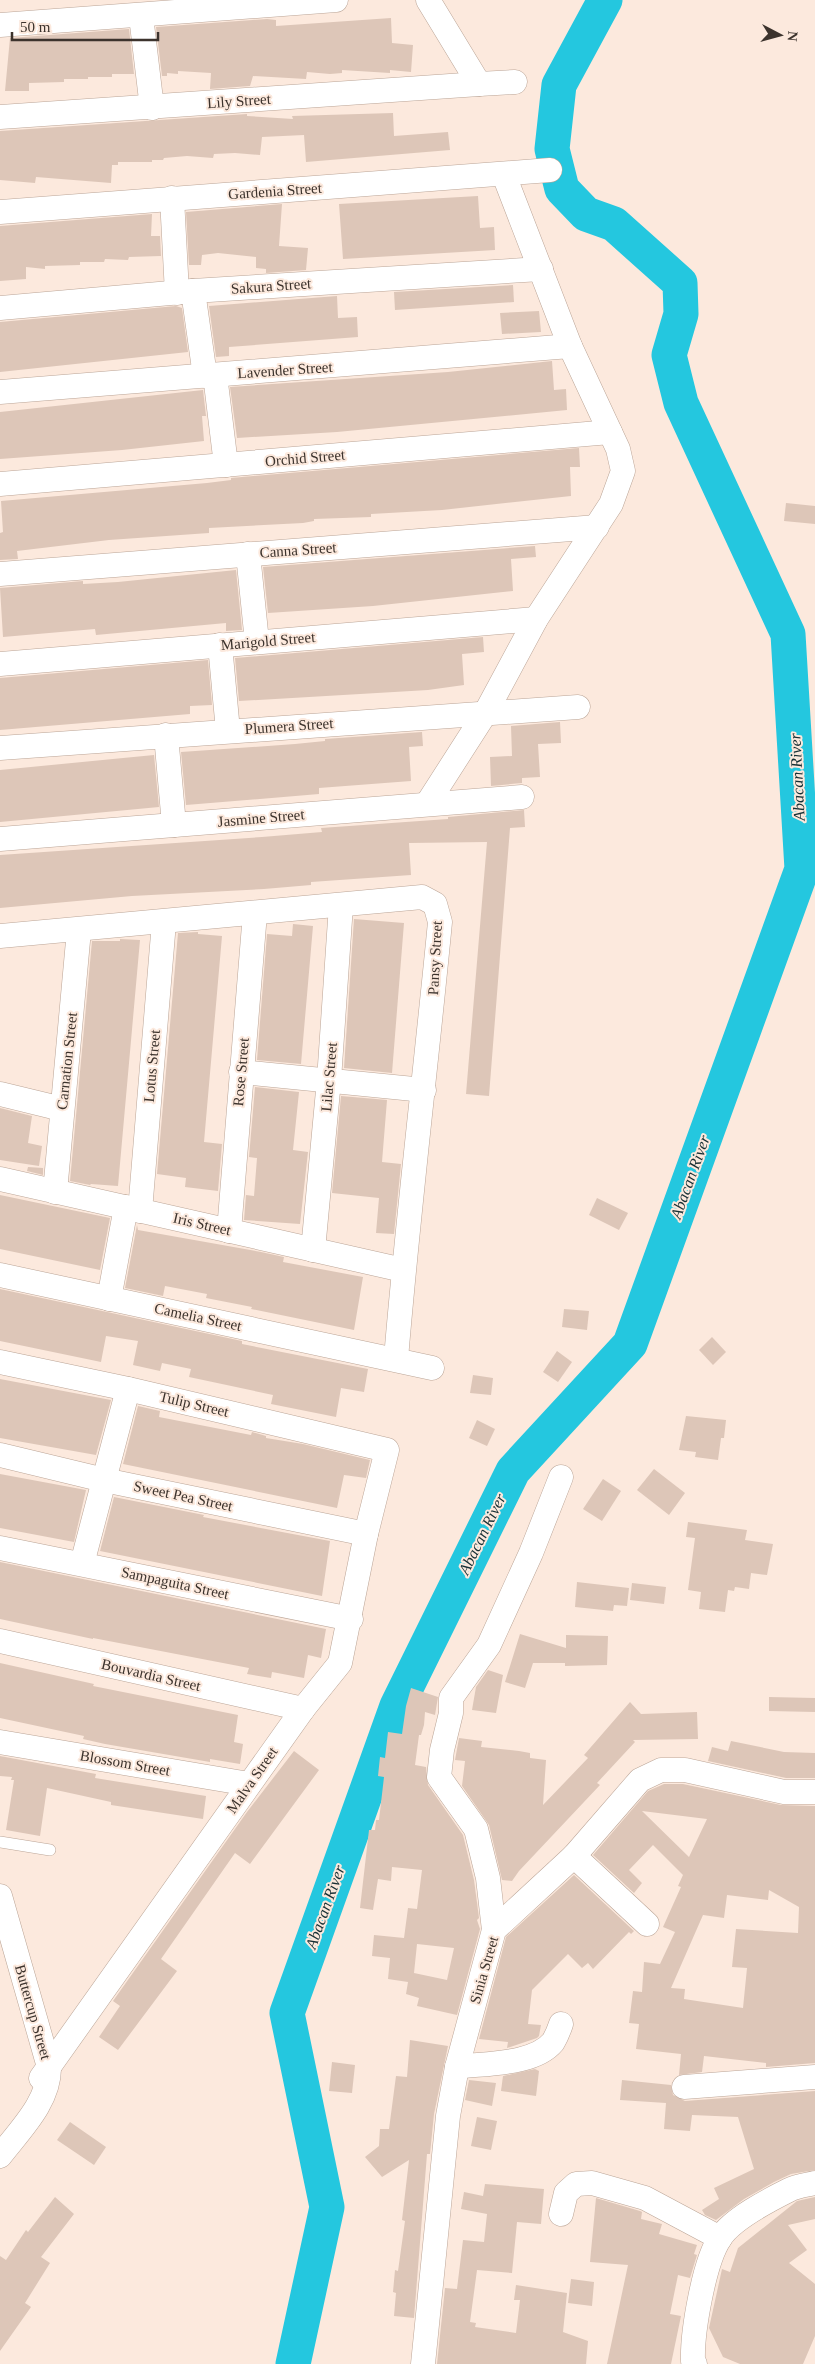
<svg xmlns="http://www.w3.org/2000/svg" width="815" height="2364" font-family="'Times New Roman',serif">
	<rect width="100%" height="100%" fill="#fce9dd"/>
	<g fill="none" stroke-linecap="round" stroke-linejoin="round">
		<polyline stroke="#24c7df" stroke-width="35" points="293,2364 327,2207 287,2013 397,1706 513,1471 630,1344 802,869 788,634 681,403 669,355 681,314 680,283 614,224 586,214 562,189 552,149 559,85 605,0"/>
	</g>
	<g fill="#ddc6b8" fill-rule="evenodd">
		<polygon points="391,18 392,43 413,45 411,72 390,70 390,73 342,70 342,73 330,74 307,72 306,79 253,76 250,86 210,89 211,73 178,71 178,74 167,73 167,76 162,76 156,27 267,19 276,20 276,26"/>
		<polygon points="129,29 134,74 112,74 112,77 88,77 88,79 64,79 64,82 29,83 29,91 5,91 10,38"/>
		<polygon points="393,113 394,136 448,132 450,150 306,162 304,135 262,137 260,155 235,153 214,154 213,158 187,156 164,158 163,160 152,160 152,162 118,162 118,165 112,165 111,183 36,177 35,183 0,180 0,131 247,114 247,116 293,119 292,116"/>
		<polygon points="478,196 480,228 494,227 495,250 343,259 339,204"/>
		<polygon points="282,204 279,246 308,248 306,270 266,273 266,269 256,268 256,257 218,253 202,255 201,265 189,265 186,212"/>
		<polygon points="152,214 151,236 160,236 161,256 129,257 128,260 105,259 104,262 80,262 80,265 45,266 45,269 26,267 26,279 0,281 0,226"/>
		<polygon points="513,285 514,302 395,310 394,292"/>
		<polygon points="337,296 338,318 357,317 358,337 229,347 229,356 216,357 209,306"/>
		<polygon points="176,306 182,308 188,352 0,372 0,322"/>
		<polygon points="539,311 541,332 502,334 500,313"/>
		<polygon points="552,361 554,390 566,389 567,410 337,432 237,438 230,387 448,372"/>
		<polygon points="203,390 206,416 202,416 204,441 122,450 0,459 0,412"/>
		<polygon points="579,448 580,467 570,467 571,496 442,510 371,514 371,517 314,519 314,521 303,523 209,528 209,533 109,540 17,551 18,559 0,560 0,533 3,532 1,501 207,483 231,480 231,478"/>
		<polygon points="786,503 815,506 815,524 784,521"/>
		<polygon points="535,546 536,557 511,559 513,591 373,606 268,613 263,567"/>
		<polygon points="236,570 242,630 226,631 226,623 96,635 95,629 3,637 0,588 83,581 83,584 118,582"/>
		<polygon points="483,637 484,652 462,654 464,685 428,690 239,701 235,658"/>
		<polygon points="208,660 212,705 190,706 190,714 0,730 0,678"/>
		<polygon points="560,722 561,743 538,744 540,777 522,778 522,783 491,786 490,757 512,756 511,726"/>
		<polygon points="422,732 423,746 409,747 411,781 319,788 319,794 186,805 181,752 295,744 325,741 325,739"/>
		<polygon points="154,755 159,807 0,822 0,770"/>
		<polygon points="524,810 525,827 510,828 489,1096 466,1094 487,842 409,843 411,875 311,882 311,885 264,889 132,896 0,908 0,855 262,837 322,832 321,828 448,819 448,817"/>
		<polygon points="354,919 404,923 392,1073 344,1068"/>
		<polygon points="293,924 313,926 301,1064 257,1060 267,934 292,936"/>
		<polygon points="198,932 198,934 222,936 204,1142 222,1144 218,1191 185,1187 186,1178 157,1174 178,933"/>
		<polygon points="120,939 140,940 118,1186 91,1184 90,1185 70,1181 92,941 120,941"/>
		<polygon points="255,1087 299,1092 293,1150 308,1152 300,1224 244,1220 246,1195 254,1196 257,1158 249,1157"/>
		<polygon points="341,1096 387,1100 382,1162 401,1164 394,1234 376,1233 379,1198 332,1193"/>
		<polygon points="0,1108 32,1116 28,1143 42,1146 39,1166 0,1160"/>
		<polygon points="28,1167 43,1168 43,1175 27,1171"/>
		<polygon points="0,1195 110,1218 100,1270 0,1249"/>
		<polygon points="597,1198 628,1213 619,1230 589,1215"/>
		<polygon points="137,1225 138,1230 261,1252 284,1257 283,1262 363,1277 354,1330 251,1309 252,1307 206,1298 207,1294 165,1286 163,1296 125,1288"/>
		<polygon points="0,1289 242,1341 242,1344 368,1369 364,1392 341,1388 336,1417 271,1404 273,1395 189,1377 191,1369 162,1363 160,1371 133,1365 138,1341 106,1336 101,1362 0,1341"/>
		<polygon points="564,1309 589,1311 587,1330 562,1327"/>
		<polygon points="712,1337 726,1352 713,1365 699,1350"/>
		<polygon points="557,1351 572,1362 558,1382 543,1372"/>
		<polygon points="473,1375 493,1378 491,1395 470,1393"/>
		<polygon points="0,1379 111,1400 96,1455 0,1438"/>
		<polygon points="138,1406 160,1411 159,1417 251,1435 252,1432 266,1436 266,1438 303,1444 370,1460 366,1478 344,1475 337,1508 123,1464"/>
		<polygon points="686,1416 726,1420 724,1438 721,1438 718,1460 695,1457 696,1452 679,1450"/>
		<polygon points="477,1420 495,1429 487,1446 469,1438"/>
		<polygon points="654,1469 685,1493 669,1515 637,1490"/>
		<polygon points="0,1474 86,1490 74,1542 0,1528"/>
		<polygon points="603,1479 621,1491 602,1521 583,1509"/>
		<polygon points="114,1497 204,1515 203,1517 330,1541 322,1596 100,1551"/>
		<polygon points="688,1522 747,1530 745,1540 773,1544 767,1575 751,1573 749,1589 735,1587 734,1591 728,1590 725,1612 699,1609 701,1592 688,1590 695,1538 686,1537"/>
		<polygon points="0,1562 326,1629 321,1658 308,1655 304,1678 272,1672 271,1678 247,1674 249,1668 93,1638 93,1639 0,1619"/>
		<polygon points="577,1582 629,1588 627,1606 614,1605 613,1611 575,1607"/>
		<polygon points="632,1583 666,1587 664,1604 630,1600"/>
		<polygon points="520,1634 566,1648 566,1635 608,1636 607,1665 565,1666 565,1663 533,1663 525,1688 505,1682"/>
		<polygon points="0,1663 94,1684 93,1686 238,1715 234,1742 243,1744 240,1764 210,1759 210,1762 105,1744 83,1739 84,1736 0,1718"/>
		<polygon points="488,1670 503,1675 496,1713 472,1710 476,1687"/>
		<path d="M411,1688L438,1697L435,1715L425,1712L424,1725L421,1735H419L415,1765L426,1767L428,1785L463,1835L474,1880L479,1918L477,1920L480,1929L457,2015L417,2006L419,1998L406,1994L408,1982L388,1979L390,1958L372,1956L374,1935L404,1938L408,1908L417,1909L422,1870L392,1867L391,1881L378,1879L373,1910L360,1908L369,1830H375L376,1820H379L384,1777L378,1776L380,1757L385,1758L388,1732L402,1734L406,1706ZM417,1944L454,1948L447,1980L414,1973Z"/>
		<polygon points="769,1697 815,1698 815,1712 769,1711"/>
		<polygon points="630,1702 641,1714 697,1712 698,1739 633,1740 635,1742 597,1783 600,1785 519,1871 512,1881 502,1880 489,1825 462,1786 465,1761 455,1760 459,1738 482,1741 481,1747 519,1751 530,1753 530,1758 546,1760 543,1805 588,1758 584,1755"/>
		<polygon points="731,1741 784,1752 815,1753 815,1778 786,1778 708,1761 712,1747 728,1751"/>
		<polygon points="294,1751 319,1770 250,1864 235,1853 161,1959 177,1971 118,2050 99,2037 120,2006 113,2001 247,1812"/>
		<polygon points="0,1756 96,1774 95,1778 206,1796 203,1819 111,1805 111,1802 47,1788 40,1836 6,1830 14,1780 11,1780 12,1777 0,1776"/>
		<path d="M664,1784H683L781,1805L815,1806V2063L766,2067V2063L704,2056L702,2072L679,2075L681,2054L636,2049L639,2024L629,2023L633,1991L642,1992L644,1962L660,1964L675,1932L663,1927L681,1887L678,1886L683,1875L653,1845L629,1870L642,1883L634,1893L593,1855L648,1791ZM642,1811L707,1819L689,1857ZM769,1890L799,1907L798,1933L736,1929L732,1967L747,1968L743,2008L684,1999L685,1989L671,1988L703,1915L724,1918L727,1895L768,1900Z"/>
		<polygon points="574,1875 634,1931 631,1934 629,1932 593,1969 588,1963 582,1968 568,1954 532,1990 528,2024 541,2025 539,2036 537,2038 507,2048 508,2042 479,2039 506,1937"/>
		<polygon points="410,2040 448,2046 434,2114 430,2154 427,2154 414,2318 394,2316 396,2293 393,2292 395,2270 398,2271 405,2221 402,2220 409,2160 382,2177 365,2157 379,2146 380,2129 389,2129 396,2076 407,2077"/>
		<polygon points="332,2062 355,2065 352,2093 329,2091"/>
		<polygon points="535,2069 539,2071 536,2096 501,2091 503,2076"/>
		<polygon points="469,2080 496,2083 492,2106 465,2100"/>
		<polygon points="622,2080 671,2085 673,2095 685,2101 815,2091 815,2170 791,2174 774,2182 744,2199 716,2220 705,2215 702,2210 719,2199 714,2188 754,2169 738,2117 692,2115 690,2131 664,2129 666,2103 620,2100"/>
		<polygon points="477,2117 497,2121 491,2150 471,2146"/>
		<polygon points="70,2122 106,2147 94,2165 57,2140"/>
		<polygon points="485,2184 544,2189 541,2224 517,2222 512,2273 477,2270 470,2322 476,2323 475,2327 516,2333 520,2300 514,2300 516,2285 567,2293 563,2332 588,2341 586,2364 437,2364 445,2288 457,2289 463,2240 484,2242 487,2214 461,2209 464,2192 483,2196"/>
		<polygon points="55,2197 74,2214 41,2257 50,2263 25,2303 31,2307 0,2351 0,2256 6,2260 26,2230 28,2232"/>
		<polygon points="815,2197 815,2219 788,2225 807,2250 789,2263 815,2284 815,2336 803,2364 740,2364 723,2357 709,2328 722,2269 730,2272 738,2248 797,2201"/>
		<polygon points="596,2198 640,2211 642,2212 641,2219 662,2224 659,2234 697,2245 694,2254 697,2255 690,2278 678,2275 670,2314 681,2316 671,2364 607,2364 628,2265 590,2262"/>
		<polygon points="571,2279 594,2282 592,2306 568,2303"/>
	</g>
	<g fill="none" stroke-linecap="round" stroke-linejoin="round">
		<defs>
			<polyline id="lane" points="0,1842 50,1850"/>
			<g id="street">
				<polyline points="428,0 479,84 515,82"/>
				<polyline points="141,16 152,108"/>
				<polyline points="0,25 336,0"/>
				<polyline points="0,117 479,84"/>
				<polyline points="172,198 177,293"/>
				<polyline points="0,212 550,170"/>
				<polyline points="193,291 205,376"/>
				<polyline points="0,308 193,291 541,269"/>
				<polyline points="215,375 226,465"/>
				<polyline points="0,392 570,346"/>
				<polyline points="0,484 610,432"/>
				<polyline points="248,554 257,642"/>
				<polyline points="0,574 597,527"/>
				<polyline points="220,645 228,731"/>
				<polyline points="0,664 536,619"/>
				<polyline points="166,735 174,825"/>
				<polyline points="0,748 578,707"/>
				<polyline points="427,804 486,712 536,619 611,504 623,471 618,449 570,346 504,175"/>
				<polyline points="0,839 522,797"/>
				<path d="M0,936L422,897L435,904L440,922C426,1068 408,1213 396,1359"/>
				<polyline points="241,1072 424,1090"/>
				<polyline points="0,1094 62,1109"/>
				<polyline points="0,1179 403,1270"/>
				<polyline points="55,1192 79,930"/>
				<polyline points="140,1211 164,922"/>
				<polyline points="229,1231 255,913"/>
				<polyline points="313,1250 329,1080 341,905"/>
				<polyline points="0,1275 432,1368"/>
				<polyline points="109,1299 126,1207"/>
				<polyline points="0,1362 128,1389 387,1450 366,1534 340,1663 303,1709 41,2078"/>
				<polyline points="0,1455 104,1480 366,1534"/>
				<polyline points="0,1548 351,1619"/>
				<polyline points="82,1564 128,1389"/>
				<polyline points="0,1641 303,1709"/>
				<polyline points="0,1742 249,1784"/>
				<polyline points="574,1856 647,1924"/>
				<path d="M0,1896L49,2067C50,2101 20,2130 0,2156"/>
				<polyline points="494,1930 488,1878 476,1829 439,1777 442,1750 451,1713 451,1698 489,1645 531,1553 561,1477"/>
				<path d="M457,2067C485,2063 534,2065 553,2042C556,2037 559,2030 561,2024"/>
				<polyline points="684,2087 815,2077"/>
				<polyline points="561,2214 566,2193 576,2184 592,2183 645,2198 720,2238"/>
				<polyline points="423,2364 448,2116 457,2067 494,1930 574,1856 640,1780 661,1770 685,1770 784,1792 815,1792"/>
				<path d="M695,2364L693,2361C692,2332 704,2262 720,2238C732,2219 769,2200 789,2190C797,2186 807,2185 815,2183"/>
			</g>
		</defs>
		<use href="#lane" stroke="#bba597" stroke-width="12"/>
		<use href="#street" stroke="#bba597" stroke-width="25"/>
		<use href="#lane" stroke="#fff" stroke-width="11"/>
		<use href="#street" stroke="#fff" stroke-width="24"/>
	</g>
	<g text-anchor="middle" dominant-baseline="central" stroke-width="4" stroke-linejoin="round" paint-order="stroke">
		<g font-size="15" fill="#3c332d" stroke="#fce9dd">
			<text transform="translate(239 101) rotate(-4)">Lily Street</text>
			<text transform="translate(275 191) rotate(-4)">Gardenia Street</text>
			<text transform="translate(271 286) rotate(-4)">Sakura Street</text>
			<text transform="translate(285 370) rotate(-4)">Lavender Street</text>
			<text transform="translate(305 458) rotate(-5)">Orchid Street</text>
			<text transform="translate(298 550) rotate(-4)">Canna Street</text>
			<text transform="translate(268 641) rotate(-5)">Marigold Street</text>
			<text transform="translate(289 726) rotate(-4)">Plumera Street</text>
			<text transform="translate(261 818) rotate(-5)">Jasmine Street</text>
			<text transform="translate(435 958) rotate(-87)">Pansy Street</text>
			<text transform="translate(67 1061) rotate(-84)">Carnation Street</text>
			<text transform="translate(152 1066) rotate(-85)">Lotus Street</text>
			<text transform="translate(241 1072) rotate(-85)">Rose Street</text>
			<text transform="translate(329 1077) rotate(-85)">Lilac Street</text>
			<text transform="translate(202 1224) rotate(13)">Iris Street</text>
			<text transform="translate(198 1317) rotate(12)">Camelia Street</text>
			<text transform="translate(194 1404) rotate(13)">Tulip Street</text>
			<text transform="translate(183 1496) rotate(12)">Sweet Pea Street</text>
			<text transform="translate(175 1583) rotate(12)">Sampaguita Street</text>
			<text transform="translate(151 1675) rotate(13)">Bouvardia Street</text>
			<text transform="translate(125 1763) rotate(10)">Blossom Street</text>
			<text transform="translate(252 1780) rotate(-55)">Malva Street</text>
			<text transform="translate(484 1970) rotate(-74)">Sinia Street</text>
			<text transform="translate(33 2012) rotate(74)">Buttercup Street</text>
		</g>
		<g font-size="16" font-style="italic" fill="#172f34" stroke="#fce9dd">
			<text transform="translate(797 777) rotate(-93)">Abacan River</text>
			<text transform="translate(690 1177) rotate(-70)">Abacan River</text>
			<text transform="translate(482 1534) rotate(-64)">Abacan River</text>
			<text transform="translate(325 1907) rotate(-70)">Abacan River</text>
		</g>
	</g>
	<g transform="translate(780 35) rotate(96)" stroke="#fce9dd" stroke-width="4" paint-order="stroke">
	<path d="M0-4L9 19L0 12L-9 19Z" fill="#3c332d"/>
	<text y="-8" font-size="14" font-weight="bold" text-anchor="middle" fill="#3c332d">N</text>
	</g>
	<path d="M12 32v8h146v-8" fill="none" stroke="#3c332d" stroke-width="2.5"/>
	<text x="20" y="32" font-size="15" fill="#3c332d" stroke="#fce9dd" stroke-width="4" paint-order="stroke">50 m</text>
</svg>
